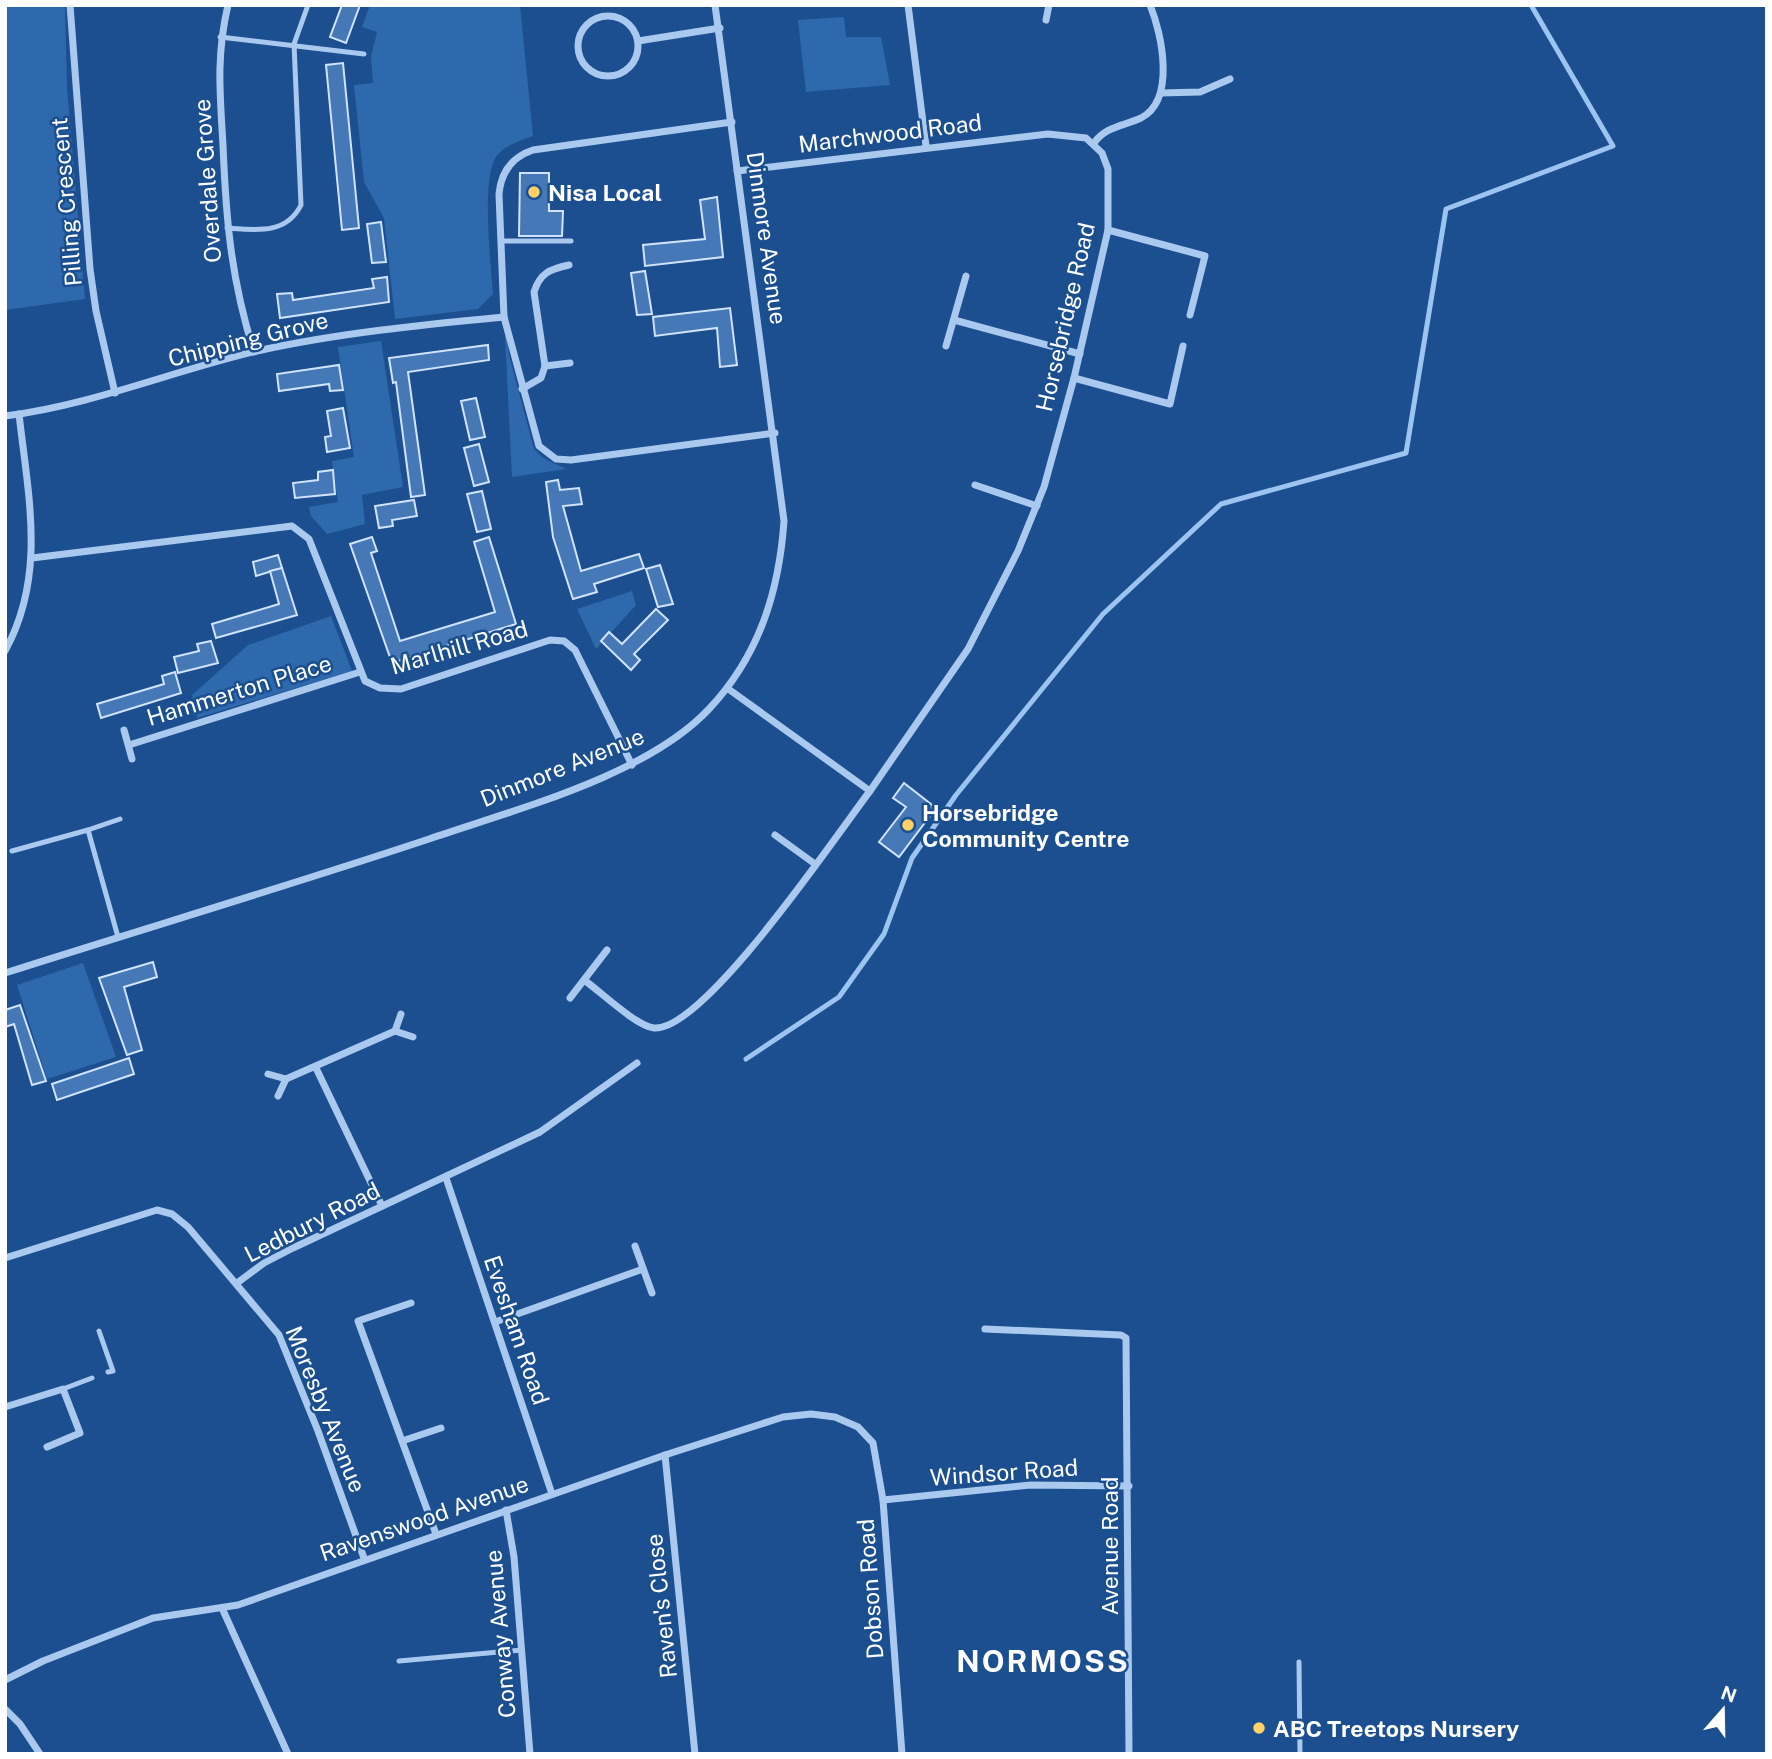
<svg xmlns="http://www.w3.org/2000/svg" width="1772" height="1759" font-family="'Public Sans',sans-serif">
	<rect width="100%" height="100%" fill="#1b4f8f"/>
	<g fill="#2e69ad">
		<polygon points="5,5 65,5 67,87 85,299 5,310"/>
		<path d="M370,5H520L533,136C520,141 504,145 496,157C481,179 491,266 493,294L478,309L395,319L384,218L364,182L354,85L373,83L371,57L377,32L362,27Z"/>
		<polygon points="844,17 846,37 881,37 890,85 806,92 798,20"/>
		<polygon points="504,317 509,355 534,449 543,458 566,469 512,477"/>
		<polygon points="381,341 403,487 362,495 365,524 327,534 311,516 309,507 338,502 332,461 354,457 338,347"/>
		<polygon points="632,591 636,605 596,649 577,609"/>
		<polygon points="331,616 352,671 197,718 192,695 248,645"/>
		<polygon points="83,963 116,1057 47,1079 17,985"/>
	</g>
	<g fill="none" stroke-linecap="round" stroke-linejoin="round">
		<polyline stroke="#9cc4f0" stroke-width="5" points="746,1059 839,997 884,934 912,858 956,795 1103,614 1221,504 1406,453 1446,209 1613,146 1531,5"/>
	</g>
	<g fill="#4478b7" stroke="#cfe3fa" stroke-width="2">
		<polygon points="342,5 360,5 346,43 330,37"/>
		<polygon points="343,63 359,228 342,230 326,65"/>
		<polygon points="520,173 549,173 549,211 563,211 562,236 519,236"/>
		<polygon points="717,197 723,257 645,266 643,245 705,239 700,200"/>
		<polygon points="381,222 386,262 372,263 367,224"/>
		<polygon points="645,271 652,314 637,315 631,273"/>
		<polygon points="387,277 389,302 280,318 277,294 292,293 293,300 374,288 372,279"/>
		<polygon points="730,308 737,365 720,367 717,328 655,336 653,317"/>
		<polygon points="488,345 489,360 408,372 425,495 411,497 396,382 393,383 389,358"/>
		<polygon points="339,365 343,390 330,391 329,384 279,391 277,374"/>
		<polygon points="476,398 485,437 470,440 461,401"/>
		<polygon points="343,408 350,448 327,452 325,437 331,436 327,411"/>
		<polygon points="479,444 489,482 474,486 464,448"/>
		<polygon points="333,470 335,494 295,498 293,483 318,480 318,472"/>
		<polygon points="558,480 560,490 579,488 582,504 563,506 581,571 639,554 644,568 594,584 597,592 573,599 553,537 546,482"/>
		<polygon points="482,491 491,529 477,532 467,494"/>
		<polygon points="414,500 417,516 392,520 393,526 379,528 375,506"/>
		<polygon points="372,537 377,551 371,553 400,641 495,612 474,542 489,537 516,624 392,663 350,544"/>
		<polygon points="278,555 282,568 256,576 253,562"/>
		<polygon points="660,565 673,604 658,607 646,569"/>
		<polygon points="282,568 297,615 216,638 212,624 279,604 270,571"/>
		<polygon points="656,609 668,620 634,654 640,660 631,670 601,641 609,632 622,644"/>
		<polygon points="211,641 218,663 178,673 174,657 199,651 197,644"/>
		<polygon points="175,672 181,693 101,718 97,704 164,684 162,676"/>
		<polygon points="904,783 936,808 899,857 879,842 906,807 893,798"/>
		<polygon points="153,962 157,977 124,987 142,1050 127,1055 99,978"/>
		<polygon points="20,1005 46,1081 32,1085 14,1024 5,1027 5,1010"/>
		<polygon points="129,1058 134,1074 57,1100 52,1084"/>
	</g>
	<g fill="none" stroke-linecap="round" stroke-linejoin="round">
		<g stroke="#a9c9ee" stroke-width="5">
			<polyline points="220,37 364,54"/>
			<path d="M227,228C256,230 286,235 301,205L294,44L308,5"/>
			<polyline points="501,241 571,241"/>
			<polyline points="12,851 88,830"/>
			<polyline points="118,937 88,830 120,819"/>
			<polyline points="99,1331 113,1371 108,1372"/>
			<polyline points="63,1389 92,1378"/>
			<polyline points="399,1661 522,1650"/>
			<polyline points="1299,1662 1300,1754"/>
		</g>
		<g stroke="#a9c9ee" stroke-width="7">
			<polyline points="70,5 90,269 96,311 115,393"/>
			<path d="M228,5C216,56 220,94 223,145C226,220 231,279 254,352"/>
			<polyline points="908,5 926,146"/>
			<circle cx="608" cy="46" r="30"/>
			<polyline points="1046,20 1049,5"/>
			<polyline points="638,41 720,28"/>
			<polyline points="1161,93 1200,92 1230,79"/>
			<path d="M732,122L533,150C512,157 501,172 499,194L504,317L539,446L556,459L571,460L775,433"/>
			<path d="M1094,143C1106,126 1124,126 1141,118C1176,100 1162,34 1150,5"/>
			<polyline points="1108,230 1205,256 1190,315"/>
			<polyline points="954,320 1080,354"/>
			<polyline points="946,346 966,276"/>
			<polyline points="545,366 570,363"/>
			<polyline points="1074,378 1170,404 1183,346"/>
			<path d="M522,389L541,378L545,366L534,292C540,273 550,269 569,265"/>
			<path d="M5,416C92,405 172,371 257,351C338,333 421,325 504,317"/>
			<polyline points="975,485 1037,506"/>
			<polyline points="32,558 292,526 309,539 365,681 380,688 401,689 550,640 564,641 575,650 632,765"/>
			<path d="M5,651C47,575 28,495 19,414"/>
			<polyline points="727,688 870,791 968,649 1018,551 1044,487 1074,378 1108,230 1108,169 1102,153 1086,138 1048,134 737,171"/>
			<polyline points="124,730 132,759"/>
			<polyline points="129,745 360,672"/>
			<polyline points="775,835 815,864"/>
			<path d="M5,973C146,928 288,886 429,839C516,809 646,776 709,709C759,656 779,592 784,521L715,5"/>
			<path d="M584,980C600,991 636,1026 654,1028C704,1032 837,834 870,791"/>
			<polyline points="570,998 607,950"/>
			<polyline points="395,1031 413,1037"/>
			<polyline points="316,1068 382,1206"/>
			<polyline points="268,1074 286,1079"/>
			<polyline points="278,1096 286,1079 395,1031 401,1014"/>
			<polyline points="446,1178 552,1494"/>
			<polyline points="635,1246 652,1293"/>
			<polyline points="5,1258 157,1210 172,1214 188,1227 279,1335 318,1431 364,1558"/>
			<polyline points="237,1283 264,1263 293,1248 540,1132 637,1063"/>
			<polyline points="411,1303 358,1321 436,1534"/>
			<polyline points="495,1322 643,1269"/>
			<polyline points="985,1329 1121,1335 1126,1338 1129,1754"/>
			<polyline points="5,1407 63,1389 80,1433 47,1447"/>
			<polyline points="402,1441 441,1428"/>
			<polyline points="665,1455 695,1754"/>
			<polyline points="883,1500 1030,1485 1129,1486"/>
			<polyline points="506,1510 514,1557 530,1754"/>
			<polyline points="222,1608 288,1754"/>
			<polyline points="5,1680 43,1661 153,1618 238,1605 665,1455 783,1417 811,1414 835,1417 858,1427 873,1443 883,1500 902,1754"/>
			<polyline points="5,1709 20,1724 40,1754"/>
		</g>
	</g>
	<g fill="#ffd166" stroke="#1b4f8f" stroke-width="2.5">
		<circle cx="534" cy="192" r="7"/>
		<circle cx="908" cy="825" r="7"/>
		<circle cx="1259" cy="1728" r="7"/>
	</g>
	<g text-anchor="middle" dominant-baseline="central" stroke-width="5" stroke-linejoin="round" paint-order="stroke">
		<g font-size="23" fill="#fff" stroke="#1b4f8f">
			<text transform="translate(890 133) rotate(-7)">Marchwood Road</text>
			<text transform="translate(207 181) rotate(-94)">Overdale Grove</text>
			<text transform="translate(66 202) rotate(-95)">Pilling Crescent</text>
			<text transform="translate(767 238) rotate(82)">Dinmore Avenue</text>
			<text transform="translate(1065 317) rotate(-77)">Horsebridge Road</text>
			<text transform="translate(248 339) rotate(-14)">Chipping Grove</text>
			<text transform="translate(459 647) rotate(-16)">Marlhill Road</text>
			<text transform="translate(239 690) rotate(-17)">Hammerton Place</text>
			<text transform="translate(562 767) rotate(-22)">Dinmore Avenue</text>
			<text transform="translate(312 1222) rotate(-27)">Ledbury Road</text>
			<text transform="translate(517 1330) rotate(71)">Evesham Road</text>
			<text transform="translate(326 1409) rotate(68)">Moresby Avenue</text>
			<text transform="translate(1004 1472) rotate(-4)">Windsor Road</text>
			<text transform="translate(424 1518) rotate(-19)">Ravenswood Avenue</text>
			<text transform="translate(1109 1546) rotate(-90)">Avenue Road</text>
			<text transform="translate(870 1589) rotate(-94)">Dobson Road</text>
			<text transform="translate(661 1606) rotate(-96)">Raven's Close</text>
			<text transform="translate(500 1634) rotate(-95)">Conway Avenue</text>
		</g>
		<g font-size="23" font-weight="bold" fill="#fff" stroke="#1b4f8f" text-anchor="start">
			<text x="548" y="192">Nisa Local</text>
			<text x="922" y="812">Horsebridge<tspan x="922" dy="26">Community Centre</tspan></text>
			<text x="1273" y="1728">ABC Treetops Nursery</text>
		</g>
		<g font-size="30" font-weight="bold" letter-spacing="2" fill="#fff" stroke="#1b4f8f">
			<text x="1043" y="1661">NORMOSS</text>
		</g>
	</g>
	<rect width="1772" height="1759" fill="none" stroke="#ffffff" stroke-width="14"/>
	<g transform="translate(1723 1710) rotate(20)" stroke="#1b4f8f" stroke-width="5" paint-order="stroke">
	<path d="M0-5L12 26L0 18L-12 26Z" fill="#ffffff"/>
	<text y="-10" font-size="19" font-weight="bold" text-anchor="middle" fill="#ffffff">N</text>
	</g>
</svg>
